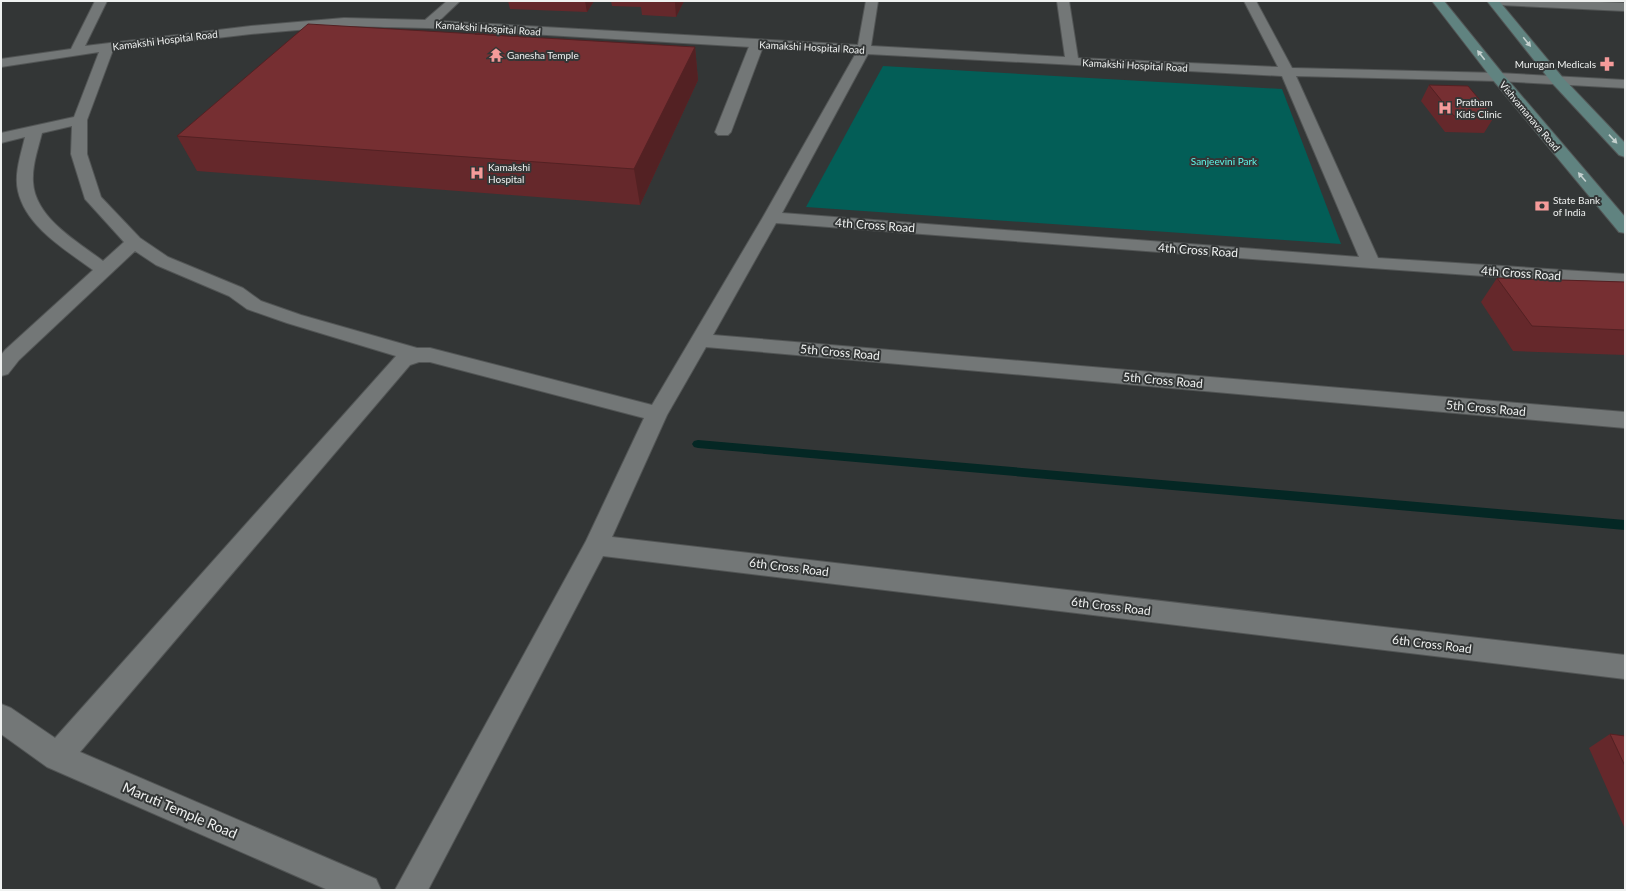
<svg xmlns="http://www.w3.org/2000/svg" width="1626" height="891" font-family="Lato,sans-serif">
	<rect width="100%" height="100%" fill="#333636"/>
	<polygon fill="#035e57" points="883,66 1282,89 1341,244 806,207"/>
	<g fill="none" stroke-linecap="round" stroke-linejoin="round">
		<polygon fill="#042724" fill-rule="evenodd" points="698,440 1625,520 1625,530 698,448 694,447 692,444 694,441"/>
		<defs>
			<polygon id="lane" points="757,40 762,41 764,44 731,132 728,135 718,135 715,132 750,44 752,41"/>
			<g id="street">
				<path d="M95,1H107L85,46L251,26L344,18L425,20L447,1H460L439,21L858,45L866,1H878L871,46L1065,57L1057,1H1069L1078,58L1278,67L1244,1H1256L1292,68L1498,73L1625,80V88L1498,81L1296,76L1378,258L1625,274V286L1371,268L776,223L713,335L1625,412V428L706,347L667,415L612,537L1625,655V679L603,556L428,890H395L586,541L644,418L430,362H419L410,365L80,752L376,879L381,890H328L47,767L1,734V704L11,708L55,738L396,356L287,323L247,309L229,296L156,265L135,251L19,360L8,374L1,376V355L5,350L93,270C66,250 26,227 18,191C14,174 21,154 25,137L1,143V133L74,117L99,52L1,67V59L71,49ZM344,26L428,28L856,53L763,217L652,405L430,348H417L301,315L261,301L243,288L168,257L140,238L101,197L87,154V120L113,50L251,34ZM868,54L1282,76L1359,257L782,213ZM72,126L71,154L85,199L124,242L103,261C77,241 35,218 33,182C32,165 38,149 42,133Z"/>
				<polygon points="1494,1 1577,1 1625,3 1625,11 1500,5"/>
			</g>
			<g id="secondary">
				<polygon points="1432,1 1444,1 1503,74 1625,217 1625,233 1619,232 1493,80"/>
				<polygon points="1487,1 1499,1 1563,78 1625,143 1625,157 1619,155 1553,84"/>
			</g>
		</defs>
		<use href="#lane" stroke="#525555" stroke-width="2"/>
		<use href="#street" stroke="#525555" stroke-width="2"/>
		<use href="#secondary" stroke="#525555" stroke-width="2"/>
		<use href="#lane" fill="#737777" fill-rule="evenodd"/>
		<use href="#street" fill="#737777" fill-rule="evenodd"/>
		<use href="#secondary" fill="#608380" fill-rule="evenodd"/>
	</g>
	<g fill="#65282b">
		<polygon points="508,1 594,1 587,12 510,9"/>
		<polygon points="611,1 684,1 676,17 642,15 641,7 612,6"/>
		<polygon points="527,36 528,37 695,47 698,80 640,205 197,171 177,136"/>
		<polygon points="1429,85 1494,117 1484,133 1445,132 1421,101"/>
		<polygon points="1497,278 1625,282 1625,355 1513,351 1481,302"/>
		<polygon points="1610,734 1625,736 1625,829 1589,748"/>
	</g>
	<g fill="#532123">
		<polygon points="585,1 594,1 587,12"/>
		<polygon points="676,1 684,1 676,17 675,2"/>
		<polygon points="695,47 698,80 640,205 634,169"/>
	</g>
	<g fill="#762f32" stroke="#532123">
		<polygon points="647,1 676,1 675,2"/>
		<polygon points="308,24 695,47 634,169 177,136"/>
		<polygon points="477,33 527,36 526,37 475,34"/>
		<polygon points="1429,85 1468,86 1494,117 1454,116"/>
		<polygon points="1497,278 1625,282 1625,330 1532,326"/>
		<polygon points="1610,734 1625,736 1625,766"/>
	</g>
	<defs><path id="oneway-solid" d="M-6-.8H1V-3.2L6.5 0L1 3.2V.8H-6Z"/></defs>
	<g fill="#c4d0ce">
		<use href="#oneway-solid" transform="translate(1527 42) rotate(51)"/>
		<use href="#oneway-solid" transform="translate(1481 55) rotate(-128)"/>
		<use href="#oneway-solid" transform="translate(1613 139) rotate(47)"/>
		<use href="#oneway-solid" transform="translate(1582 177) rotate(-130)"/>
	</g>
	<defs>
		<symbol id="temple-bare" viewBox="-9 -9 18 18"><path d="M0-6L5-2H3V0L6.5 2.5H4V6H1.5V3h-3V6H-4V2.5H-6.5L-3 0V-2H-5Z" fill="#f59b9a" stroke="#333636" stroke-width="2.5" paint-order="stroke"/></symbol>
		<symbol id="pharmacy-bare" viewBox="-9 -9 18 18"><path d="M-2-6h4v4h4v4h-4v4h-4v-4h-4v-4h4Z" fill="#f59b9a" stroke="#333636" stroke-width="2.5" paint-order="stroke"/></symbol>
		<symbol id="hospital-bare" viewBox="-9 -9 18 18"><path d="M-5-5h3v3.5h4V-5h3V5h-3V1.5h-4V5h-3Z" fill="#f59b9a" stroke="#333636" stroke-width="2.5" paint-order="stroke"/></symbol>
		<symbol id="bank-bare" viewBox="-9 -9 18 18"><path d="M-6-4H6V4H-6ZM0-2.3a2.3 2.3 0 1 0 0 4.6a2.3 2.3 0 1 0 0-4.6Z" fill="#f59b9a" stroke="#333636" stroke-width="2.5" paint-order="stroke"/></symbol>
	</defs>
	<g fill-rule="evenodd">
		<use href="#temple-bare" x="486" y="45" width="20" height="20"/>
		<use href="#pharmacy-bare" x="1597" y="54" width="20" height="20"/>
		<use href="#hospital-bare" x="1435" y="98" width="20" height="20"/>
		<use href="#hospital-bare" x="467" y="163" width="20" height="20"/>
		<use href="#bank-bare" x="1532" y="196" width="20" height="20"/>
	</g>
	<g text-anchor="middle" dominant-baseline="central" stroke-width="4" stroke-linejoin="round" paint-order="stroke">
		<g font-size="10" fill="#eff1f0" stroke="#333636">
			<text transform="translate(488 28) rotate(4)">Kamakshi Hospital Road</text>
			<text transform="translate(165 40) rotate(-7)">Kamakshi Hospital Road</text>
			<text transform="translate(812 47) rotate(3)">Kamakshi Hospital Road</text>
			<text transform="translate(1135 65) rotate(3)">Kamakshi Hospital Road</text>
			<text transform="translate(1530 116) rotate(50)">Vishvamanava Road</text>
		</g>
		<g font-size="10" fill="#eff1f0" stroke="#333636" text-anchor="start">
			<text x="507" y="55">Ganesha Temple</text>
			<text x="1596" y="64" text-anchor="end">Murugan Medicals</text>
			<text x="1456" y="102">Pratham<tspan x="1456" dy="12">Kids Clinic</tspan></text>
			<text x="488" y="167">Kamakshi<tspan x="488" dy="12">Hospital</tspan></text>
			<text x="1553" y="200">State Bank<tspan x="1553" dy="12">of India</tspan></text>
		</g>
		<g font-size="10" fill="#5ff6e9" stroke="#333636">
			<text x="1224" y="161">Sanjeevini Park</text>
		</g>
		<g font-size="12" fill="#eff1f0" stroke="#333636">
			<text transform="translate(875 225) rotate(4)">4th Cross Road</text>
			<text transform="translate(1198 250) rotate(4)">4th Cross Road</text>
			<text transform="translate(1521 273) rotate(4)">4th Cross Road</text>
			<text transform="translate(840 352) rotate(5)">5th Cross Road</text>
			<text transform="translate(1163 380) rotate(5)">5th Cross Road</text>
			<text transform="translate(1486 408) rotate(5)">5th Cross Road</text>
			<text transform="translate(789 567) rotate(7)">6th Cross Road</text>
			<text transform="translate(1111 606) rotate(7)">6th Cross Road</text>
			<text transform="translate(1432 644) rotate(7)">6th Cross Road</text>
		</g>
		<g font-size="14" fill="#eff1f0" stroke="#333636">
			<text transform="translate(180 810) rotate(23)">Maruti Temple Road</text>
		</g>
	</g>
	<rect width="1626" height="891" fill="none" stroke="#eff1f0" stroke-width="4"/>
</svg>
